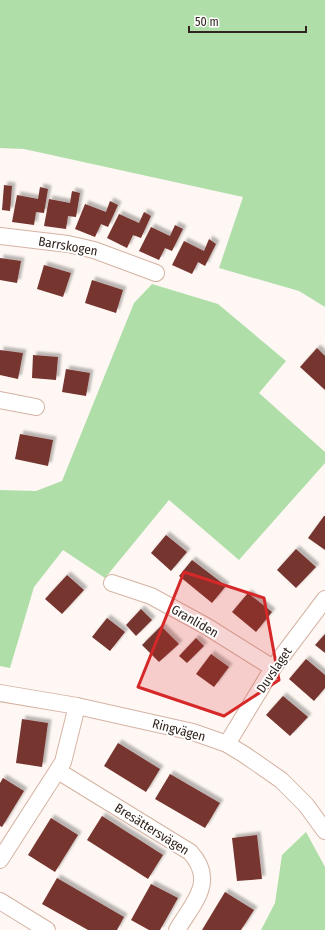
<svg xmlns="http://www.w3.org/2000/svg" width="325" height="930" font-family="'Fira Sans Condensed',sans-serif">
	<defs>
		<filter id="shadow"><feDropShadow dx="3.5" dy="-3.5" stdDeviation="1" flood-color="#0004"/></filter>
	</defs>
	<rect width="100%" height="100%" fill="#fef7f3"/>
	<g fill="#afdea8">
		<polygon points="0,0 325,0 325,307 299,291 219,268 243,197 24,149 0,148"/>
		<polygon points="152,284 218,304 286,361 259,393 325,452 325,463 239,560 169,500 105,578 63,550 34,587 10,668 0,666 0,490 36,491 62,481 134,303"/>
		<polygon points="306,832 325,867 325,930 261,930 275,903 282,855"/>
	</g>
	<g fill="#76342e" filter="url(#shadow)">
		<polygon points="4,185 12,186 10,211 2,210"/>
		<polygon points="40,187 48,189 44,213 36,212 34,225 12,222 17,195 38,199"/>
		<polygon points="72,191 80,193 76,217 68,216 66,229 44,226 49,199 70,203"/>
		<polygon points="110,201 118,205 108,227 101,224 95,237 75,229 85,204 106,212"/>
		<polygon points="144,212 151,216 141,238 133,235 127,248 107,238 119,214 139,223"/>
		<polygon points="175,225 183,229 172,251 165,248 159,260 139,251 151,227 170,236"/>
		<polygon points="209,239 216,244 205,266 198,262 192,274 172,265 184,241 204,251"/>
		<polygon points="0,258 21,261 17,283 0,280"/>
		<polygon points="44,265 71,273 63,297 37,289"/>
		<polygon points="92,280 123,290 116,313 85,303"/>
		<polygon points="317,348 325,356 325,390 300,367"/>
		<polygon points="0,350 23,353 18,379 0,375"/>
		<polygon points="33,355 58,357 56,380 32,378"/>
		<polygon points="66,369 90,373 86,396 62,392"/>
		<polygon points="20,434 53,440 48,466 15,459"/>
		<polygon points="324,516 325,516 325,550 308,538"/>
		<polygon points="166,535 187,552 171,571 151,553"/>
		<polygon points="296,549 316,567 296,588 277,570"/>
		<polygon points="192,560 226,586 212,603 179,576"/>
		<polygon points="67,575 84,590 62,614 45,599"/>
		<polygon points="248,593 272,612 256,632 232,612"/>
		<polygon points="141,609 152,620 136,636 126,625"/>
		<polygon points="107,618 125,632 110,651 92,637"/>
		<polygon points="161,626 179,644 159,662 142,645"/>
		<polygon points="325,634 325,653 315,645"/>
		<polygon points="196,638 204,646 187,663 179,656"/>
		<polygon points="211,654 229,667 214,687 196,674"/>
		<polygon points="306,659 325,675 325,688 314,701 289,679"/>
		<polygon points="283,696 308,717 290,736 266,715"/>
		<polygon points="22,719 48,723 42,767 16,763"/>
		<polygon points="118,743 160,769 146,792 104,766"/>
		<polygon points="170,774 220,803 205,828 155,799"/>
		<polygon points="3,778 24,791 2,827 0,826 0,783"/>
		<polygon points="102,816 163,855 148,879 87,840"/>
		<polygon points="51,818 78,835 55,872 28,855"/>
		<polygon points="257,835 262,879 237,881 232,838"/>
		<polygon points="57,878 124,917 117,930 88,930 42,904"/>
		<polygon points="151,884 178,898 160,930 149,930 131,920"/>
		<polygon points="225,892 254,910 241,930 202,930"/>
	</g>
	<g fill="none" stroke-linecap="round" stroke-linejoin="round">
		<defs>
			<g id="street">
				<polyline points="0,236 68,244 94,250 156,273"/>
				<polyline points="0,400 36,407"/>
				<polyline points="112,583 151,596 206,626 273,668"/>
				<polyline points="0,693 77,706 193,732 227,744 245,755 281,780 306,805 325,831"/>
				<polyline points="227,744 273,668 325,599"/>
				<path d="M58,771L190,852C217,881 193,903 177,930"/>
				<polyline points="0,860 63,762 77,706"/>
				<polyline points="0,901 47,930"/>
			</g>
		</defs>
		<use href="#street" stroke="#d5b3a3" stroke-width="18"/>
		<use href="#street" stroke="#fff" stroke-width="16"/>
	</g>
	<path fill="#d62828" fill-opacity="0.2" stroke="#d62828" stroke-width="3" stroke-linejoin="round" d="M184,572L264,598L279,680L224,716L138,687Z"/>
	<g text-anchor="middle" dominant-baseline="central" stroke-width="4" stroke-linejoin="round" paint-order="stroke">
		<g font-size="13" fill="#31241e" stroke="#fff">
			<text transform="translate(68 246) rotate(10)">Barrskogen</text>
			<text transform="translate(195 621) rotate(30)">Granliden</text>
			<text transform="translate(274 670) rotate(-56)">Duvslaget</text>
			<text transform="translate(179 730) rotate(15)">Ringvägen</text>
			<text transform="translate(152 829) rotate(32)">Bresättersvägen</text>
		</g>
	</g>
	<path d="M189 26v6h117v-6" fill="none" stroke="#31241e" stroke-width="2"/>
	<text x="195" y="26" font-size="12" fill="#31241e" stroke="#ffffff" stroke-width="3" paint-order="stroke">50 m</text>
</svg>
